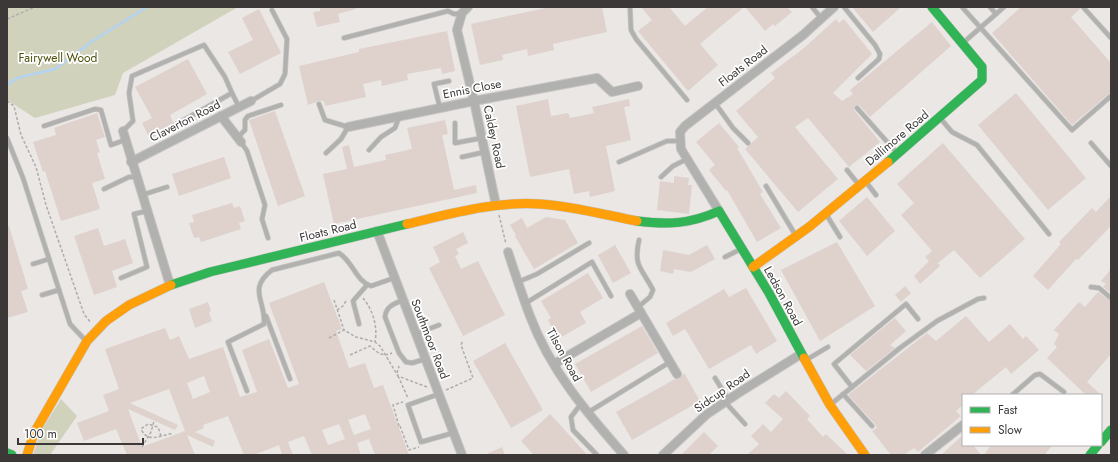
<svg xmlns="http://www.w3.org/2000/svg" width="1118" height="462" font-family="Jost,sans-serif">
	<rect width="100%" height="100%" fill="#eae7e5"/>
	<g fill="#d1d2bc">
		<polygon points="7,7 238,7 123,73 115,95 35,118 7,100"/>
		<polygon points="61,399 77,416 50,455 33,455 41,431"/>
	</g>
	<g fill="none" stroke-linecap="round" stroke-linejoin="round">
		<polyline stroke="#b3d3f1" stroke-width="2.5" points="7,85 17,78 55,69 94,40 147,7"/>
	</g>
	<g fill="#dfd2cc" fill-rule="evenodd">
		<polygon points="320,7 356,7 356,9 338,14 340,22 317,27 313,12 320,11"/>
		<polygon points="550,7 602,7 607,32 553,44 554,50 528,56 527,49 502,55 503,60 480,65 471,24"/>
		<polygon points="641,7 669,7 685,26 708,7 744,7 700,44 718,65 688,91 638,31 652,20"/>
		<polygon points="745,7 787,7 792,12 775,26 773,24 765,31"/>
		<polygon points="852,7 901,7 873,32"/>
		<polygon points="1021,7 1080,7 1080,9 1071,17 1111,63 1111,92 1072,125 992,33"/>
		<polygon points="259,9 281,53 240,74 228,52 253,40 242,18"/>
		<polygon points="836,19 839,23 844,19 872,54 833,93 842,101 853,94 850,90 932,22 951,46 870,117 859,105 854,106 854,110 880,142 849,167 808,118 795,127 838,179 798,212 745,149 758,137 736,111 775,78 771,73 804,48"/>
		<polygon points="447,31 455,71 442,74 441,68 407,74 408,80 382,86 381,80 363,84 366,97 325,106 324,101 319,101 308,105 299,66 359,52 359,49"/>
		<polygon points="188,59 207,94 170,115 173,122 172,127 150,139 142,123 152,118 135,87"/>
		<polygon points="1016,93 1086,178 1048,210 978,125"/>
		<polygon points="548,99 551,116 568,113 570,118 594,113 592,107 629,99 630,106 624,107 631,140 606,146 615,191 590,197 589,191 574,194 569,169 530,177 516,106"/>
		<polygon points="275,111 305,196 278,206 249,120"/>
		<polygon points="97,113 105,137 96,140 100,152 97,153 105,179 92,183 100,209 61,221 45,171 43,172 33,142 56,135 54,128"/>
		<polygon points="445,120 448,134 442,135 454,190 476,185 477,193 334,224 323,174 347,169 342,147 349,145 354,167 386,160 385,155 412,149 407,128"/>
		<polygon points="719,123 739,147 737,148 763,192 760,194 781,228 757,242 727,190 726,191 709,170 715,165 696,142"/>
		<polygon points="943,143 1025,239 980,278 954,250 938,263 940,266 920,284 914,276 929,261 925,257 932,251 901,215 914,203 897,184"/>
		<polygon points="224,157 231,178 179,196 172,174"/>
		<polygon points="674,176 689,178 688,185 692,185 689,214 657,210 660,181 674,183"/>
		<polygon points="1111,196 1111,226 1078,260 1076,259 1048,290 1033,276 1061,244 1059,242 1092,208 1096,212"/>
		<polygon points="867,197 895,231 867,256 839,221"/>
		<polygon points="232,203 234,208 240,206 245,221 239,223 241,229 201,242 199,237 194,238 189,223 194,222 192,215"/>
		<polygon points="546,217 565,220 578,243 534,269 515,236 516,235 510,225 522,218 527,228"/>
		<polygon points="7,226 9,226 28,289 21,291 28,312 7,318"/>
		<polygon points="98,228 104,246 125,239 133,263 112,271 117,287 94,295 74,236"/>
		<polygon points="463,232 468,243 456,249 459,254 455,256 461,269 478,261 505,315 463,336 429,268 440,262 433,247"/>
		<polygon points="837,242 875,306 820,341 781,270"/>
		<polygon points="615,245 631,273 613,283 598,255"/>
		<polygon points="707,245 715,259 691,272 674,269 673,274 660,271 663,250 689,255"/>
		<polygon points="1111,269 1111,293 1103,287 1106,284 1101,281"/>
		<polygon points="588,273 603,298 580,312 586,323 558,339 548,320 551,318 541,301"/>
		<path d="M324,282L342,329L336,331L349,368L365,363L374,388L383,385L409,455H375L369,439L357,443L361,455H312L304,436L288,442L293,455H282L279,445L254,455H244L228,416L203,425L204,428L195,432L215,441L213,447L187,435L195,455H127L116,429L84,441L77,423L109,411L103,395L119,389L105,349L165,328L170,340L179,336L189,359L223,347L240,397L257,392L242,350L269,339L288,388L299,384L269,303ZM204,376L210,392L193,399L187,383ZM169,389L185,431L142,447L128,409L175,430L178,425L130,403ZM365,414L371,429L354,435L348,420ZM339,424L345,439L328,445L322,430Z"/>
		<polygon points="905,286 911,293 901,302 895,295"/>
		<polygon points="746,288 777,341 756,354 751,345 709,369 685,329 673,336 666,323 724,289 729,297"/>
		<polygon points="1098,292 1111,301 1111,354 1087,382 1101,395 1086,395 1047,358 1057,347 1054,344 1059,334 1054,330 1079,302 1085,307"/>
		<polygon points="208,302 211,311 209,312 212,321 195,328 189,309"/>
		<polygon points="966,316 989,342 1010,324 1023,339 1026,336 1039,350 1011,374 1006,367 972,395 963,395 963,405 956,411 961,416 918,452 914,448 904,455 891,455 872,431 877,428 875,424 848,395 927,333 936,341"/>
		<polygon points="895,318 906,331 890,345 895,348 866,371 850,355"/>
		<polygon points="642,326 658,353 591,392 575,364"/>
		<polygon points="505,343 543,410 511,428 473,361"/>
		<polygon points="684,373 700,401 632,440 616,412 675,379 679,379"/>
		<polygon points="786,391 810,416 807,419 823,437 826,434 848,455 747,455 759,444 751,436 763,424 771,432 783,419 765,403 774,394 779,398"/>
		<polygon points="550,414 563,428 587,455 534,455 521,441"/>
		<polygon points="704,432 718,446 709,455 681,455"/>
		<polygon points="963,435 963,445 973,445 981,455 941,455"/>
		<polygon points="991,445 1053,445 1044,455 984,455"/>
		<polygon points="502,447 505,455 484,455"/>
	</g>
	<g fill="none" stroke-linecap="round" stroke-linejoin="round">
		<defs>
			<g id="lane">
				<polyline points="630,7 631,30 636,39 687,100"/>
				<polyline points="812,7 821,18"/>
				<polyline points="844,7 875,45 880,54 879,59 858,78"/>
				<polyline points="962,7 1072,130 1111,96"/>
				<polyline points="990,7 996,14"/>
				<polyline points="1083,7 1111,38"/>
				<polyline points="344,38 448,11 454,14 462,13"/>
				<polyline points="964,42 1004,7"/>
				<polyline points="251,101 280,84 285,74 287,39 272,10"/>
				<polyline points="715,103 733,128 748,143"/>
				<polyline points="319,104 325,120 348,127 341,139 326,153"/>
				<polyline points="440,108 434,84 449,81"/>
				<polyline points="857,108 897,153"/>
				<polyline points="940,118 952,132 977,145 1049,234"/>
				<polyline points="455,123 455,143 482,138"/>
				<polyline points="175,125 232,93 239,107"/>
				<polyline points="44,126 95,109 101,110 111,145 125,140"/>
				<polyline points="123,131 133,121 129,93 132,76 204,45 225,77 232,93"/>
				<polyline points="238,137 245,130 245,120 248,116 281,105"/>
				<polyline points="7,138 23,178 70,324 86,341"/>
				<polyline points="241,142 247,151 265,205 262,219 268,238"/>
				<polyline points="1091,143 1111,166"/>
				<polyline points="369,150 381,137 395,128 399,117"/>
				<polyline points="462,157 485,152"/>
				<polyline points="619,162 667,141 679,141"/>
				<polyline points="847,170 859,185"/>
				<polyline points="661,177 673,166 687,159"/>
				<polyline points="866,182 876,195"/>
				<polyline points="766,186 796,236"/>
				<polyline points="104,189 129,177 136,177"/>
				<polyline points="142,195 167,187"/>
				<polyline points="826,214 840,237"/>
				<polyline points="725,257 741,249"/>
				<polyline points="33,264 49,259"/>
				<polyline points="121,278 147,267 134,214 147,211"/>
				<polyline points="518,282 537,274 589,243"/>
				<polyline points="1091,287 1099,288 1111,298"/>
				<polyline points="42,295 59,290"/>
				<path d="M403,300C394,304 386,306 385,317L399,353L406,362L412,363L425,359"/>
				<polyline points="526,303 592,262 611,296"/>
				<path d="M638,307L650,297L653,290C642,268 633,267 639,240"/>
				<polyline points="266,316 290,379"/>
				<polyline points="359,324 353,301 367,285"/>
				<polyline points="416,334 439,325"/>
				<polyline points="806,360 828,347"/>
				<polyline points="715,378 728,399"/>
				<polyline points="852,387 834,364 906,304 918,319"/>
				<path d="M247,391L228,342L264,324C266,301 247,289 272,270L339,253C354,263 355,280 371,286L394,278"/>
				<polyline points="439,394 408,405 421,442 453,433"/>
				<polyline points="843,394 872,426"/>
				<polyline points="1012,395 1035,375 1040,374 1064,392"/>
				<polyline points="725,402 745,424"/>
				<polyline points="580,405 571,417 573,430 597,455"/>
				<polyline points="830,405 900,348 937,321 978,299 984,298"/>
				<polyline points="587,413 670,362"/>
			</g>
			<g id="street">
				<polyline points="468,7 462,13 457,30 474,101 496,205"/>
				<polyline points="221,116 241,142"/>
				<polyline points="348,127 474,101 597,78 612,92 638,86"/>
				<polyline points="123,131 170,285"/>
				<polyline points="131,162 251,101"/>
				<polyline points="719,211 681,149 680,132 685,126 803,35 834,7"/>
				<polyline points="377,231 462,455"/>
				<path d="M508,252C515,273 522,295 530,316C550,370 587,413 624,455"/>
				<polyline points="630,294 677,374"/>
				<polyline points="554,364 641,313"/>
				<polyline points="663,455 707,414 740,392 801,354"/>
				<polyline points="925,455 963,425"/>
			</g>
			<g id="fast">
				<polyline points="888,162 982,80 982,67 932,7"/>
				<path d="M637,221C668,225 690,224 719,211L769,293L804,358"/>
				<polyline points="171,285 210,272 407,224"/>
				<polyline points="1101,442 1111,430"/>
				<polyline points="7,453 12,455"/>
				<polyline points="1090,455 1098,445"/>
			</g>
			<g id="slow">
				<path d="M407,224C450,214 495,201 540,204C572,206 605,215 637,221"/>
				<polyline points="753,267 809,227 888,162"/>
				<polyline points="804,358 830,405 865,455"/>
				<polyline points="27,455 34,433 87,341 106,321 129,305 171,285"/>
			</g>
		</defs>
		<use href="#lane" stroke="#c6c4c3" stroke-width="5.5"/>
		<use href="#street" stroke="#c6c4c3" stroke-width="10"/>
		<use href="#fast" stroke="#c6c4c3" stroke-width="10"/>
		<use href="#slow" stroke="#c6c4c3" stroke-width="10"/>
		<g stroke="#aeacac" stroke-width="1.5" stroke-dasharray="3 2" stroke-linecap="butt">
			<polyline points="7,19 35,7"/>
			<polyline points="7,101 14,106 21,135 36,167 46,205 84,314 91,323"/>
			<polyline points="499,215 506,244"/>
			<path d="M363,298C373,310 378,327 375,342"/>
			<polyline points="334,300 344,330"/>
			<polyline points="337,310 343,306 347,299"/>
			<polyline points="329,338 344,330 356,337 375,342 380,346 398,376 427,387"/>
			<path d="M350,355L370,346C378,353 382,357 392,353"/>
			<polyline points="397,373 399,366"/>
			<polyline points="398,376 408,398"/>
			<polyline points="446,390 473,378 461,345 463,340"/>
			<polyline points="399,426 393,405 403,402"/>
			<polyline points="400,426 409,450 419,447"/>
			<path d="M161,436L158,427L148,424L141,429C145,438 152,439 161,436H162L173,433"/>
			<polyline points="142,447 151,432 154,421"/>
		</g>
		<use href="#lane" stroke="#b1b1af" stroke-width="4"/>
		<use href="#street" stroke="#b1b1af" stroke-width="8"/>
		<use href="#fast" stroke="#30b455" stroke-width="9"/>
		<use href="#slow" stroke="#ff9f0a" stroke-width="9"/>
	</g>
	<g text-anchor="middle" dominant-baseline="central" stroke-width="3.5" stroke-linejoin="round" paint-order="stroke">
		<g font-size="12" fill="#4d500a" stroke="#fff">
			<text x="58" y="58">Fairywell Wood</text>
		</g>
		<g font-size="12" fill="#3b3837" stroke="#fff">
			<text transform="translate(743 66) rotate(-38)">Floats Road</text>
			<text transform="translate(472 89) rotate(-11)">Ennis Close</text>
			<text transform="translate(185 121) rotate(-27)">Claverton Road</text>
			<text transform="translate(494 137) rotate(78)">Caldey Road</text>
			<text transform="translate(897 138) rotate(-40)">Dallimore Road</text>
			<text transform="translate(328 231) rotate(-14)">Floats Road</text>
			<text transform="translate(783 296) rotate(61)">Ledson Road</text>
			<text transform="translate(430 339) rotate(69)">Southmoor Road</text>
			<text transform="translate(564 355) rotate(61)">Tilson Road</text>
			<text transform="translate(722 391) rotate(-35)">Sidcup Road</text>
		</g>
	</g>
	<rect width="1118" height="462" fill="none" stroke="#3b3837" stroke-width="16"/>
	<rect x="962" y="394" width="140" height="52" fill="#ffffff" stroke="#b1afaf"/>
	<rect x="970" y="407" width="20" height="6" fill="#30b455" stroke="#b1afaf"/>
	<text x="998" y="414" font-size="12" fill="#3b3837">Fast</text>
	<rect x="970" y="427" width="20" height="6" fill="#ff9f0a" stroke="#b1afaf"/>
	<text x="998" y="434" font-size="12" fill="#3b3837">Slow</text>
	<path d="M18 438v6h125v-6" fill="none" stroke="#3b3837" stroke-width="2"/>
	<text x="24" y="438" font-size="12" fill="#3b3837" stroke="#ffffff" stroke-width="3" paint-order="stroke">100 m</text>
</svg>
